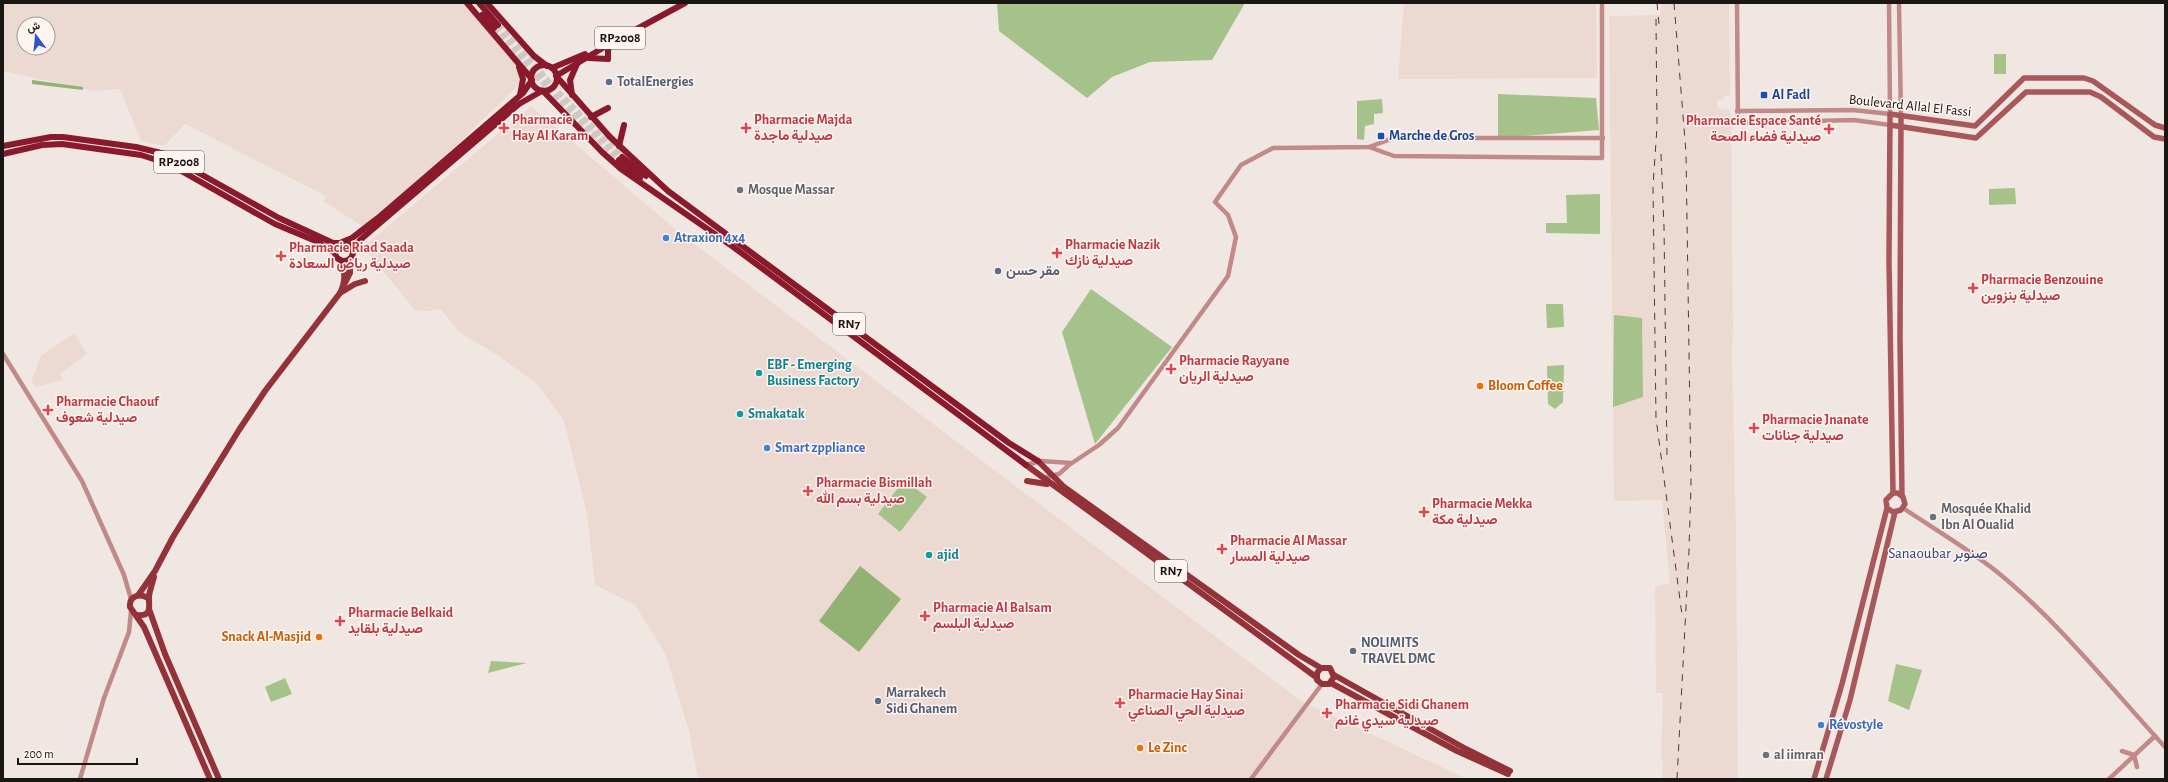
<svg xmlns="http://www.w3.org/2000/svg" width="2168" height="782" font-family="'Alegreya Sans',Vazirmatn,sans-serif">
	<rect width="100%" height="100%" fill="#f1e7e2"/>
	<g fill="#ecd9d2" fill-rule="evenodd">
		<path d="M3,3H462L519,63L523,81L390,208L365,228L323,201L326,196L185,124L164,146L141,141L120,89L94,91L3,71ZM24,24H48V48H24Z"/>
		<polygon points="1404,3 1596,3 1597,78 1398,79"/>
		<polygon points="1661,3 1729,3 1730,96 1724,96 1723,100 1717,100 1717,108 1729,110 1731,117 1733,329 1732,357 1736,532 1738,779 1662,779 1663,763 1661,759 1663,693 1656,693 1655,587 1670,583 1662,500 1614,501 1609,16 1660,15"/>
		<polygon points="531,106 681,234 1301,701 1467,779 698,779 689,731 665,653 635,605 595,585 587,514 564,421 538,385 499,356 459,332 441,309 428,311 415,310 363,247"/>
		<polygon points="74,333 87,354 60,374 63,380 36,387 31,382 41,356"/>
	</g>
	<g fill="#a5c28a">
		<polygon points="997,3 1245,3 1212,60 1150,62 1112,77 1087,98 999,31"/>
		<rect x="1994" y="54" width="12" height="20"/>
		<polygon points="1498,94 1596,98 1599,130 1498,138"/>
		<polygon points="1382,99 1383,113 1374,114 1374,124 1365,126 1364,140 1357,139 1357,101"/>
		<polygon points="2015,188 2016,204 1989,205 1989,189"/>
		<polygon points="1600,194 1600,234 1546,233 1546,223 1567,223 1566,195"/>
		<polygon points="1091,289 1172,347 1095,444 1062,332"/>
		<polygon points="1546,304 1563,304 1564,327 1547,328"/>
		<polygon points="1614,315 1642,318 1643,397 1613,407"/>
		<polygon points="1564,365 1563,402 1555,409 1548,404 1547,366"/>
		<polygon points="904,480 927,497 900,532 878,514"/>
		<polygon points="491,661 527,663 488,673"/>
		<polygon points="1896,664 1922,670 1909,710 1888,701"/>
		<polygon points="285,678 292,694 271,702 265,687"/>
	</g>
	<g fill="#92b273">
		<polygon points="32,80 83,87 83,90 32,84"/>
		<polygon points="860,566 901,599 859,652 819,621"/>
	</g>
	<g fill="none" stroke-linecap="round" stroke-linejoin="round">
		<g stroke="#d1c8c3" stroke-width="6" stroke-dasharray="6 3" stroke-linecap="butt">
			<polyline points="498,25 557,91 622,157"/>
			<polyline points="494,28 553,94 619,160"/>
		</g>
		<g stroke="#c18988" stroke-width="4.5">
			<polyline points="1737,3 1738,123 1854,120 1890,125"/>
			<polyline points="1899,3 1901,116"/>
			<polyline points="1737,111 1853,110 1890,114 1889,3"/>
			<polyline points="1369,147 1394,156 1602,158 1602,3"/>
			<polyline points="3,354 82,481 124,575 131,599"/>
			<polyline points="1026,465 1041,461 1071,463"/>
			<polyline points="1043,478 1059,474 1069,465 1099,445 1118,428 1228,276 1236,237 1228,215 1215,202 1241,165 1273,148 1369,147 1394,138 1603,138"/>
			<path d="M1903,508C1934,529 1967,548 1996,571C2059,622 2110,687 2165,747"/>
			<polyline points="2122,751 2134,755 2137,767"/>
			<polyline points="80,779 104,698 129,632 131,611"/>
			<polyline points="1251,779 1322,684"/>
			<polyline points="2109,779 2155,736"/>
		</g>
		<g stroke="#a8585a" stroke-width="5.5">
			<polyline points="1901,116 1900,337 1902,496"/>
			<polyline points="1890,125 1976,138 2026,92 2090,92 2101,97 2154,137 2165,139"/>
			<polyline points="1893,493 1889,262 1890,114 1975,126 2024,78 2084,78 2093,81 2155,125 2165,128"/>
			<polyline points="1814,779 1842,684 1887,508 1886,500 1893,493 1898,493 1903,497 1905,504 1901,510 1893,512 1887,508"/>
			<polyline points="1826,779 1850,700 1895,512"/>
		</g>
		<g stroke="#933239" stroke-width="6">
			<polyline points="345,283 350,273 350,259"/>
			<polyline points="340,293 355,284 365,281"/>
			<polyline points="1038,461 1064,487 1299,655 1321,668 1330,668 1334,677 1329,684 1322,684 1317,680 1317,673 1321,668"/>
			<polyline points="1026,465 1316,677"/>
			<polyline points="1027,481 1047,484"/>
			<path d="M139,594L155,571L173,537L239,430L265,391L340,293C345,283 346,271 340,260"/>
			<path d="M148,598C139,593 129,596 130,607L144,627L210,779"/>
			<polyline points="149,609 165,654 219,779"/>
			<path d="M137,615C154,617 148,604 149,596C150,590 152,584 154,577"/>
			<polyline points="1334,675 1466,749 1510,771"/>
			<polyline points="1331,683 1457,751 1508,774"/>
		</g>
		<g stroke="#8a192b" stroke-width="6">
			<polyline points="467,3 531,78"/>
			<polyline points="479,3 498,25"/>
			<polyline points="487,3 534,56 547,66"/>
			<polyline points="482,15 494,28"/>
			<polyline points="589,58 608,59 608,50 611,43"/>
			<circle cx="544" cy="78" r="13"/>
			<polyline points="519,67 523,79 520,95"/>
			<polyline points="552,68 585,54"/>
			<polyline points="556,76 611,43 685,3"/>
			<polyline points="557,77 610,137 668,191 1009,443 1038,461"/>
			<polyline points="543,91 602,152 621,169 732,246 1026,465"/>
			<polyline points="572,95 570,80 577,64"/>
			<polyline points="591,117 608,108"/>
			<polyline points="3,146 51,137 63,137 136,147 165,154 279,218 333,243 339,243"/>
			<polyline points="619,146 624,125"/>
			<polyline points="3,154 42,145 62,144 141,155 169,164 275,224 318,242 335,253"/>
			<polyline points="622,157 646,176"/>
			<polyline points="619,160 640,178"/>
			<polyline points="342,242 352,238 378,218 523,93 532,80"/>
			<circle cx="344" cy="252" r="9"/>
			<polyline points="353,249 360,240 519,104 542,91"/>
		</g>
		<g stroke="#423e3c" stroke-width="1" stroke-dasharray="7 7" stroke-linecap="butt">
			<polyline points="1657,3 1659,24"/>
			<polyline points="1674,3 1686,153 1691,485 1689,550 1677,779"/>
			<polyline points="1656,19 1657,127 1653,186 1656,418 1682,615"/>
			<polyline points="1661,154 1664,227 1667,456"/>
		</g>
	</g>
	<g fill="#5c6f8a" stroke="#fff4f0" stroke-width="1.5">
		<circle cx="609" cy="82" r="4"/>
		<circle cx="998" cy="271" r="4"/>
		<circle cx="1353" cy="651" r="4"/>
		<circle cx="878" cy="701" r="4"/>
	</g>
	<g fill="#1a4fb4" stroke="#fff4f0" stroke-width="1.5">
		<rect x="1760" y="91" width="8" height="8" rx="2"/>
		<rect x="1377" y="132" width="8" height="8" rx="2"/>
	</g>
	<g fill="#e0444e" stroke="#fff4f0" stroke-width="1.5">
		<path d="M502 122h4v4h4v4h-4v4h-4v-4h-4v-4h4z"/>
		<path d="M744 122h4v4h4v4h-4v4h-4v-4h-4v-4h4z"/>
		<path d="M1827 123h4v4h4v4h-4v4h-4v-4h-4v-4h4z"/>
		<path d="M1055 247h4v4h4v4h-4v4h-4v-4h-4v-4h4z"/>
		<path d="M279 250h4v4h4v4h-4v4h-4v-4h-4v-4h4z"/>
		<path d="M1971 282h4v4h4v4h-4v4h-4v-4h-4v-4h4z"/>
		<path d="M1169 363h4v4h4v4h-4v4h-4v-4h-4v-4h4z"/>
		<path d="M46 404h4v4h4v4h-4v4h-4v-4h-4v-4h4z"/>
		<path d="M1752 422h4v4h4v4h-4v4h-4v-4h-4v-4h4z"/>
		<path d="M806 485h4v4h4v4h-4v4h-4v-4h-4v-4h4z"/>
		<path d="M1422 506h4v4h4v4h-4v4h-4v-4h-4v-4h4z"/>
		<path d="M1220 543h4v4h4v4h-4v4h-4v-4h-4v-4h4z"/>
		<path d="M923 610h4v4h4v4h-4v4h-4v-4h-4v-4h4z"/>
		<path d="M338 615h4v4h4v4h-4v4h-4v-4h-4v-4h4z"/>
		<path d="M1118 697h4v4h4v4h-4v4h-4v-4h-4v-4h4z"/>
		<path d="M1325 707h4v4h4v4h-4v4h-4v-4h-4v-4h4z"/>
	</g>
	<g fill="#6b7280" stroke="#fff4f0" stroke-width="1.5">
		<circle cx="740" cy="190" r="4"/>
		<circle cx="1933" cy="517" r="4"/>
		<circle cx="1766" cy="755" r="4"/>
	</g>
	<g fill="#3f7fe0" stroke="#fff4f0" stroke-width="1.5">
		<circle cx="666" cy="238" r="4"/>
		<circle cx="767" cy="448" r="4"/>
		<circle cx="1821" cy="725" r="4"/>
	</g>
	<g fill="#0f9aa8" stroke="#fff4f0" stroke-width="1.5">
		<circle cx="759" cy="373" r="4"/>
		<circle cx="740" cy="414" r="4"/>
		<circle cx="929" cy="555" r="4"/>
	</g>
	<g fill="#e8710a" stroke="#fff4f0" stroke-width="1.5">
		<circle cx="1480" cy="386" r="4"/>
		<circle cx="319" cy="637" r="4"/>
		<circle cx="1140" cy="748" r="4"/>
	</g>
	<g text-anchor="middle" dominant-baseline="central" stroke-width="3" stroke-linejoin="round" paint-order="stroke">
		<g fill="#fff4f0" stroke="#5e5956" stroke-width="1">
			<rect x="595" y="27" width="50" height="22" rx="3"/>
			<rect x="154" y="151" width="50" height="22" rx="3"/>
			<rect x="833" y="313" width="32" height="22" rx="3"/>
			<rect x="1155" y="560" width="32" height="22" rx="3"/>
		</g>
		<g font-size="13" font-weight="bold" fill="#191614">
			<text x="620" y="38">RP2008</text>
			<text x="179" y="162">RP2008</text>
			<text x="849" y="324">RN7</text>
			<text x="1171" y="571">RN7</text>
		</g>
		<g font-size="14" font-weight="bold" fill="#4e5e75" stroke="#fff4f0" text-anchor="start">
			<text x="617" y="82">TotalEnergies</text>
			<text x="1006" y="271">مقر حسن</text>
			<text x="1361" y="643">NOLIMITS<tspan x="1361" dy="16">TRAVEL DMC</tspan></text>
			<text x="886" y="693">Marrakech<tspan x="886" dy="16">Sidi Ghanem</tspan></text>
		</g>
		<g font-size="14" font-weight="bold" fill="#164399" stroke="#fff4f0" text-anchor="start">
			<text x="1772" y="95">Al Fadl</text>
			<text x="1389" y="136">Marche de Gros</text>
		</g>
		<g font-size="14" fill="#191614" stroke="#fff4f0">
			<text transform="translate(1910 106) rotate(6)">Boulevard Allal El Fassi</text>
		</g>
		<g font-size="14" font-weight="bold" fill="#be3a42" stroke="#fff4f0" text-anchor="start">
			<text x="512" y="120">Pharmacie<tspan x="512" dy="16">Hay Al Karam</tspan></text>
			<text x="754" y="120">Pharmacie Majda<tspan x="754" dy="16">صيدلية ماجدة</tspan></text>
			<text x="1821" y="121" text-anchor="end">Pharmacie Espace Santé<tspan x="1821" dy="16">صيدلية فضاء الصحة</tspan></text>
			<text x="1065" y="245">Pharmacie Nazik<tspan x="1065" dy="16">صيدلية نازك</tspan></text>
			<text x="289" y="248">Pharmacie Riad Saada<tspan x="289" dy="16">صيدلية رياض السعادة</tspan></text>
			<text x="1981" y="280">Pharmacie Benzouine<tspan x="1981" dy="16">صيدلية بنزوين</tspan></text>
			<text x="1179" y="361">Pharmacie Rayyane<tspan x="1179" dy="16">صيدلية الريان</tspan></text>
			<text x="56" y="402">Pharmacie Chaouf<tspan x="56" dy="16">صيدلية شعوف</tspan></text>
			<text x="1762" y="420">Pharmacie Jnanate<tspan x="1762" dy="16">صيدلية جنانات</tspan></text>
			<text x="816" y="483">Pharmacie Bismillah<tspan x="816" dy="16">صيدلية بسم الله</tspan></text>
			<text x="1432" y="504">Pharmacie Mekka<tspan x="1432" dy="16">صيدلية مكة</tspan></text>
			<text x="1230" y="541">Pharmacie Al Massar<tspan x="1230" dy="16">صيدلية المسار</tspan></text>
			<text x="933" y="608">Pharmacie Al Balsam<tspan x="933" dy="16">صيدلية البلسم</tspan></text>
			<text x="348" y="613">Pharmacie Belkaid<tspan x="348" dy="16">صيدلية بلقايد</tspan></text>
			<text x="1128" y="695">Pharmacie Hay Sinai<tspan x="1128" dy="16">صيدلية الحي الصناعي</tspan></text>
			<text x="1335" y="705">Pharmacie Sidi Ghanem<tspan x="1335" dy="16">صيدلية سيدي غانم</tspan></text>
		</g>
		<g font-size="14" font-weight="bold" fill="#5b616d" stroke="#fff4f0" text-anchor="start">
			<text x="748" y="190">Mosque Massar</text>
			<text x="1941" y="509">Mosquée Khalid<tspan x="1941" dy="16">Ibn Al Oualid</tspan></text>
			<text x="1774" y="755">al iimran</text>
		</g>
		<g font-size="14" font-weight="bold" fill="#366cbe" stroke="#fff4f0" text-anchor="start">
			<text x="674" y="238">Atraxion 4x4</text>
			<text x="775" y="448">Smart zppliance</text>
			<text x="1829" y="725">Révostyle</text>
		</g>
		<g font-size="14" font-weight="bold" fill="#0d838f" stroke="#fff4f0" text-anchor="start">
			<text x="767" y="365">EBF - Emerging<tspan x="767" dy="16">Business Factory</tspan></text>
			<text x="748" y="414">Smakatak</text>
			<text x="937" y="555">ajid</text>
		</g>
		<g font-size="14" font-weight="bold" fill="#c56008" stroke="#fff4f0" text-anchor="start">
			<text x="1488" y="386">Bloom Coffee</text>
			<text x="311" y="637" text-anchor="end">Snack Al-Masjid</text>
			<text x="1148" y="748">Le Zinc</text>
		</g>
		<g font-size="15" fill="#2d437c" stroke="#fff4f0">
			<text x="1938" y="553">Sanaoubar صنوبر</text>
		</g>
	</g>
	<rect width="2168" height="782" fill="none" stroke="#191614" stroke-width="8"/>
	<g transform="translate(36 36) rotate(344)"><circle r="19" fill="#fff4f0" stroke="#a39b98"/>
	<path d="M0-3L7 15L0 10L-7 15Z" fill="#3056c6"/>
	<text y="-6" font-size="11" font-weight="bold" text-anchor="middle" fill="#191614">ش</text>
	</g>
	<path d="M18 758v6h119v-6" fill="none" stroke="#191614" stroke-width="2"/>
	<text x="24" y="758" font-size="12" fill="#191614" stroke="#fff4f0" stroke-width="3" paint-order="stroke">200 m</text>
</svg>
